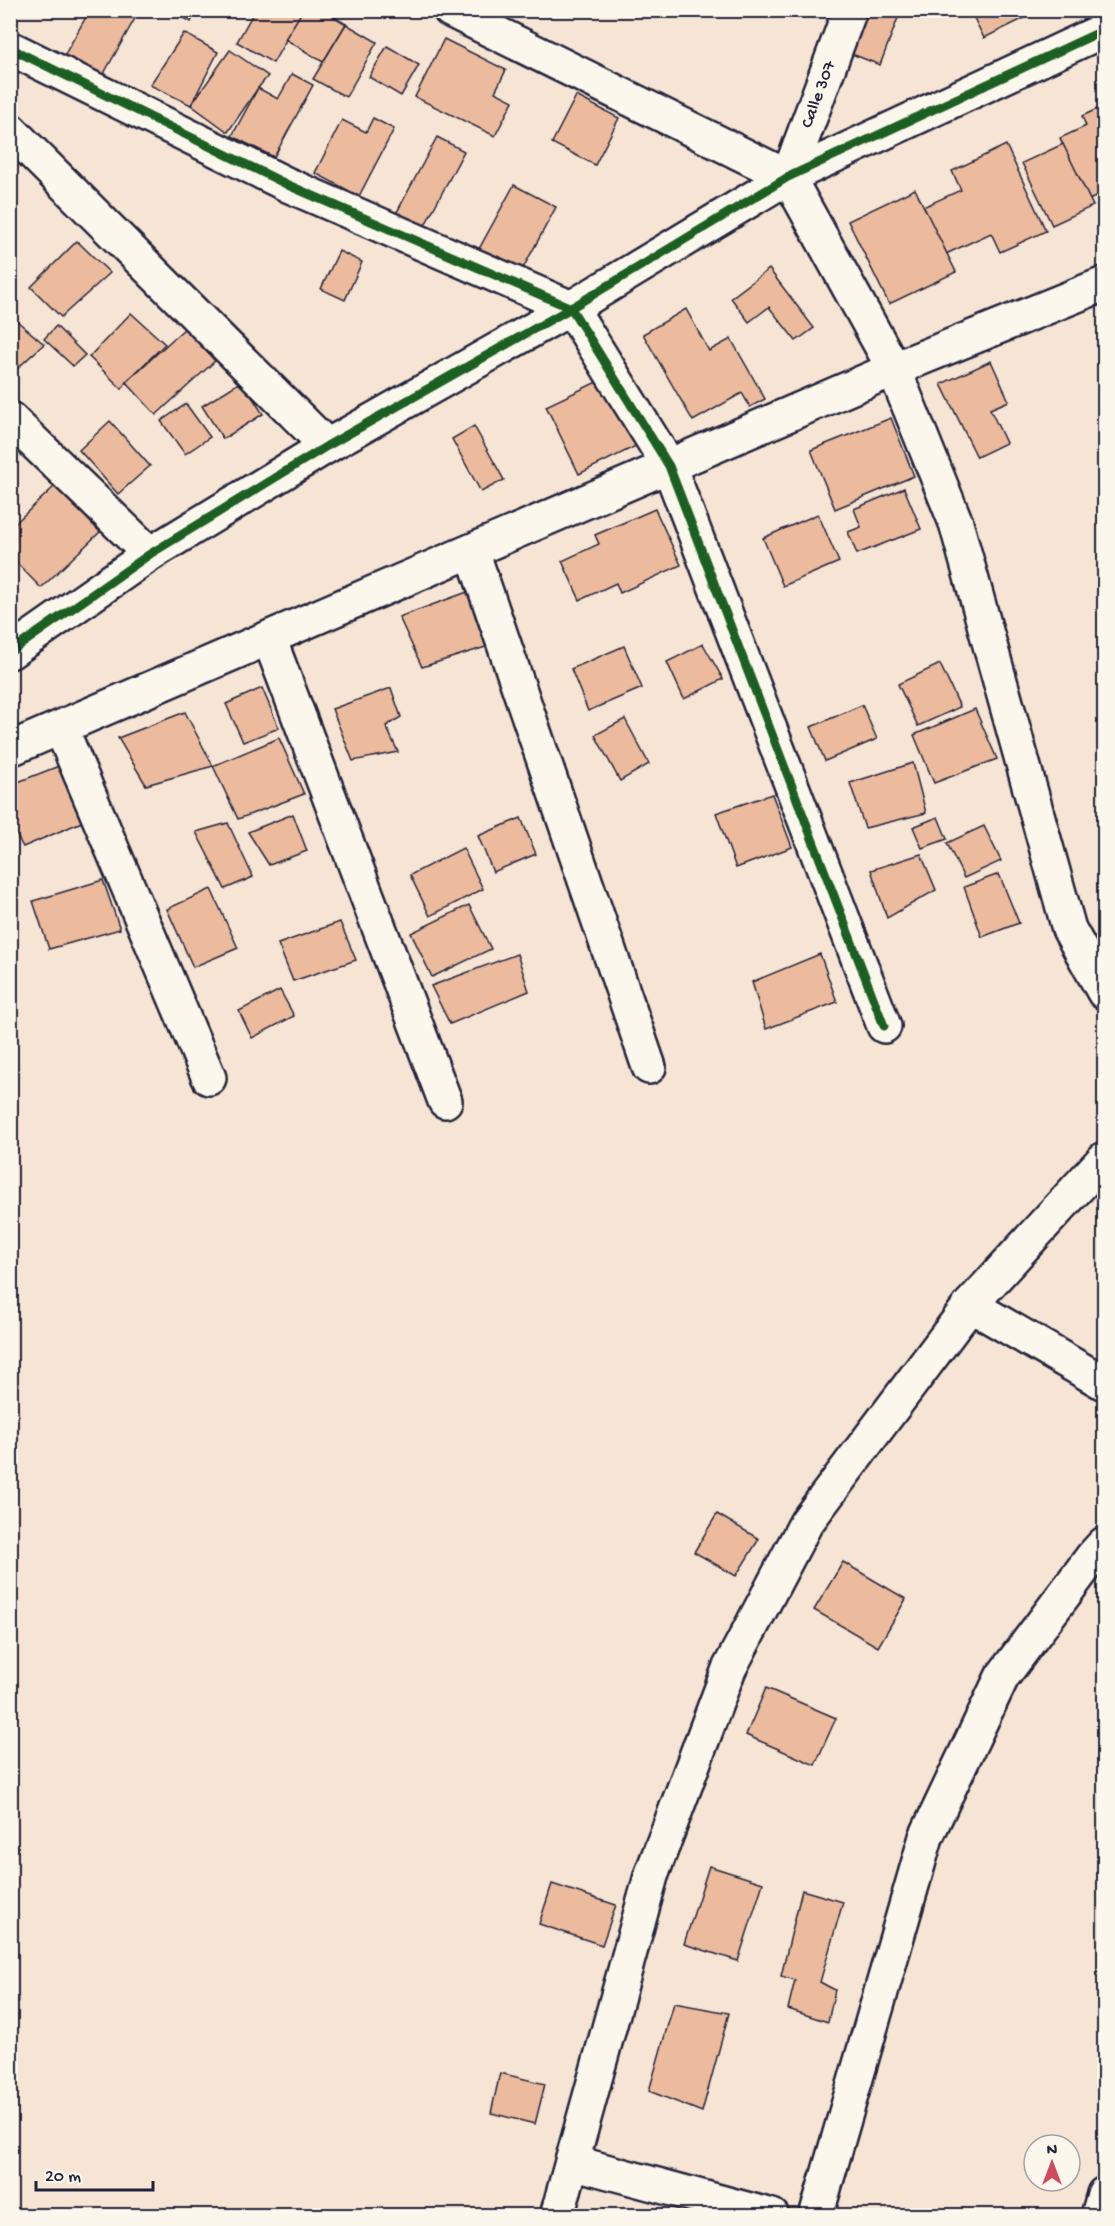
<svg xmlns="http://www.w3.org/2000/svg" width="1115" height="2226" font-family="'Gochi Hand',sans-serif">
	<rect width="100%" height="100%" fill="#f6e5d4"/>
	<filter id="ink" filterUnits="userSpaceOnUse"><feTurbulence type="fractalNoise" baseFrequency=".0167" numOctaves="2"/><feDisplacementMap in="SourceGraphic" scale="12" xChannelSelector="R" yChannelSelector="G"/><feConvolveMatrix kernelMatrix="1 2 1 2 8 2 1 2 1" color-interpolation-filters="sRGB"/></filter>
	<g filter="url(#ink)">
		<g fill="#ecbb9d" stroke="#22223b" stroke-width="1.5">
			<polygon points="90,10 133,10 138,13 102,77 64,56"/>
			<polygon points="170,10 197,10 191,22"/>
			<polygon points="255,10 303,10 273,63 237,42"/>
			<polygon points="303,10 323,10 346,24 323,62 285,39"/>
			<polygon points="860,10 901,10 880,65 844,51"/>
			<polygon points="970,10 1041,10 984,38"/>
			<polygon points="346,24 377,42 346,97 313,79"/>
			<polygon points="184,33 218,52 191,105 150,85"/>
			<polygon points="444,39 506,70 495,92 513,101 495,136 415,97"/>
			<polygon points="387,46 419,65 401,96 369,77"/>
			<polygon points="230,50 268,76 258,88 228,132 191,105"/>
			<polygon points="292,74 313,85 274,157 232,136 258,88 278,99"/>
			<polygon points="576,96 619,118 595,165 552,143"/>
			<polygon points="1104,106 1104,193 1089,200 1060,138 1086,126 1082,116"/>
			<polygon points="373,118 394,129 359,196 315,173 342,120 366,132"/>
			<polygon points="437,137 464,151 423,229 396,214"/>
			<polygon points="1063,144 1093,206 1052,225 1022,163"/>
			<polygon points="1006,145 1046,231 1000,252 991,233 946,254 923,207 961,190 952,171"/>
			<polygon points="514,185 556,207 521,272 479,249"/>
			<polygon points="915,189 956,272 889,304 848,221"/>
			<polygon points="77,241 110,273 61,317 31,287"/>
			<polygon points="339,251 362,262 345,300 321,289"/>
			<polygon points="769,269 814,328 796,341 769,307 749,322 731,298"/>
			<polygon points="686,309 709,351 731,339 765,399 750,407 742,393 693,421 643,334"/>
			<polygon points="131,313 165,344 126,382 122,389 89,357"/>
			<polygon points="10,315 44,344 10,375"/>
			<polygon points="56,326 85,355 73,366 44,339"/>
			<polygon points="185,328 215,361 156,415 126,382"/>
			<polygon points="991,361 1009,401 990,409 1006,443 977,457 941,384"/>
			<polygon points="603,379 636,446 579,474 546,406"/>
			<polygon points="242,381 263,414 223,439 202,406"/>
			<polygon points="186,404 210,437 185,454 161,421"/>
			<polygon points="891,418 914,476 835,509 811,450"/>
			<polygon points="110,421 150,466 118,494 79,450"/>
			<polygon points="474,426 504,480 481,492 452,439"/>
			<polygon points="55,486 100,532 41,588 10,556 10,528"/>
			<polygon points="904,488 921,529 857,554 848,532 861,527 854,509"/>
			<polygon points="655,509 681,565 620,593 616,583 580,600 562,561 599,544 595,535"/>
			<polygon points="818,514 839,562 783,586 763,538"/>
			<polygon points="470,591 489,646 422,667 399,617"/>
			<polygon points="703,644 723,679 684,699 667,662"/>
			<polygon points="624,646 642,688 588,711 571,669"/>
			<polygon points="940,664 960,707 918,726 898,684"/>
			<polygon points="262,688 279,728 243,742 226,704"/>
			<polygon points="391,688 401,717 386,726 398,752 353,761 332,709"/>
			<polygon points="862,705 877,739 825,761 811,727"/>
			<polygon points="975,709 997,759 934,783 914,735"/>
			<polygon points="185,712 213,766 146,785 118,738"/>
			<polygon points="625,719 649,764 620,781 595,735"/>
			<polygon points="279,738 304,794 238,819 213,766"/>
			<polygon points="913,763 926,813 865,828 850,783"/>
			<polygon points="59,766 84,821 23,847 10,823 10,785"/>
			<polygon points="772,794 792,847 736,868 716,813"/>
			<polygon points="293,814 307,851 269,865 248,832"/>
			<polygon points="938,817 947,839 922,848 913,827"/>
			<polygon points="521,818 536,854 493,872 478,836"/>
			<polygon points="228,823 253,877 225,889 196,832"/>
			<polygon points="984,826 1001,861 964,878 947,843"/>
			<polygon points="463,848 483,889 430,916 410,875"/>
			<polygon points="921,854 936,890 887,918 871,870"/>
			<polygon points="999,874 1019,923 982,937 964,887"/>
			<polygon points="103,880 120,929 49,949 33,901"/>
			<polygon points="211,889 238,948 193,967 167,909"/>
			<polygon points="469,905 491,949 432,977 411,933"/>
			<polygon points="340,922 356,960 293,981 278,944"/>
			<polygon points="517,954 529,991 450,1024 431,986"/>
			<polygon points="820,954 837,1002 766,1029 752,982"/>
			<polygon points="280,990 294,1016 252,1038 239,1011"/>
			<polygon points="717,1514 759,1539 736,1576 694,1552"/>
			<polygon points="843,1562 906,1599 878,1647 814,1610"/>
			<polygon points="766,1688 836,1718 815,1765 746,1735"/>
			<polygon points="709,1866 763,1883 738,1961 684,1944"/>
			<polygon points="552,1884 616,1905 602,1945 539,1924"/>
			<polygon points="802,1890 843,1902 820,1982 835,1990 828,2022 788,2009 795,1980 781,1976"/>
			<polygon points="674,2003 729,2013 702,2112 649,2091"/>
			<polygon points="500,2073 545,2084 535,2124 491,2113"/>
		</g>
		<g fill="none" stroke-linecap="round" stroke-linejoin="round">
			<defs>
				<g id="minor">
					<polyline points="450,10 788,177 894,369 956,523 1069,929 1104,992"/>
					<polyline points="10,48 288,185 571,308 669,466 884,1026"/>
					<polyline points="10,130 327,446"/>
					<path id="s1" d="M788,177L850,10"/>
					<polyline points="10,419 150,554"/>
					<polyline points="472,551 649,1067"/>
					<polyline points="269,638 445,1101"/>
					<polyline points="10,652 150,554 327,446 571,308 788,177 1104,30"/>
					<polyline points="61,728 209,1078"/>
					<polyline points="10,749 894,369 1104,284"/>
					<polyline points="970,1305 1104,1383"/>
					<polyline points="572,2162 772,2216"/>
					<polyline points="557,2216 651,1876 729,1669 806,1523 970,1305 1104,1159"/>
					<polyline points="816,2216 926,1837 1002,1677 1093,1556 1104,1544"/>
					<polyline points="1098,2216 1104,2194"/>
				</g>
			</defs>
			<use href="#minor" stroke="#22223b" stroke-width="38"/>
			<use href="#minor" stroke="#fbf7ec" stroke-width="33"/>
			<defs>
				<g id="cycleway">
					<polyline points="10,48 288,185 571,308 669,466 884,1026"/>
					<polyline points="10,652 150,554 327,446 571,308 788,177 1104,30"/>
				</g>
			</defs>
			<use href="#cycleway" stroke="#fbf7ec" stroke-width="13"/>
			<use href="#cycleway" stroke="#1b5e20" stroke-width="9"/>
		</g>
	</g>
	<g text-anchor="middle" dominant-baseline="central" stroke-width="4.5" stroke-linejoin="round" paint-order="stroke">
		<g font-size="18" fill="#22223b" stroke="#fbf7ec">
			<text stroke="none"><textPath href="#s1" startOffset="88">Calle 307</textPath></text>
		</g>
	</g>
	<rect width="1115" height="2226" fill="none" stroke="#fbf7ec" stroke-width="36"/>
	<rect x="18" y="18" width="1079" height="2190" fill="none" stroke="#22223b" stroke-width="2" filter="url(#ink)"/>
	<g transform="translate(1052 2163)"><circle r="28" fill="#fbf7ec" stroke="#a4a2a5" stroke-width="1.5"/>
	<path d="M0-4.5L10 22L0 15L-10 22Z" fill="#d1495b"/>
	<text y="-9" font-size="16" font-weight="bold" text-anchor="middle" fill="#22223b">N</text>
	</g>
	<path d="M36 2181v9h117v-9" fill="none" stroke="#22223b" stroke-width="3"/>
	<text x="45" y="2181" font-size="18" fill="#22223b" stroke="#fbf7ec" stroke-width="4.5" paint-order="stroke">20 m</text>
</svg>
